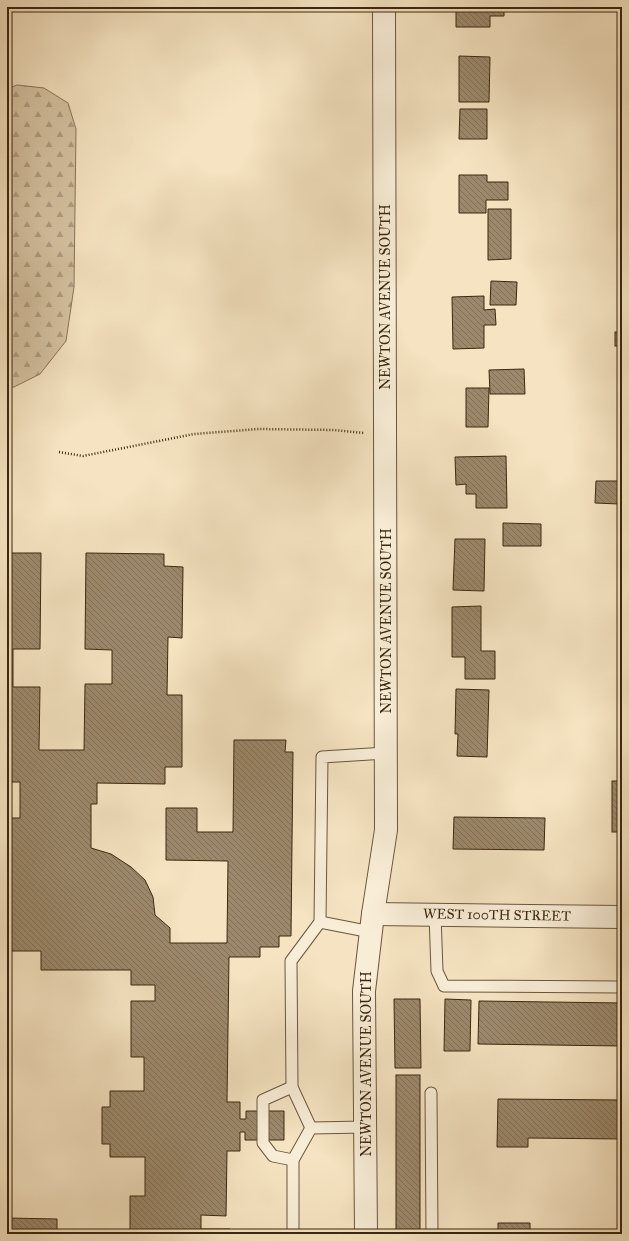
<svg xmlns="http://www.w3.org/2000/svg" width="629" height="1241" font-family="'IM FELL Great Primer',serif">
	<defs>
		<pattern id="forest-firs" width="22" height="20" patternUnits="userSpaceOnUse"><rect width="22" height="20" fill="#d6c3a3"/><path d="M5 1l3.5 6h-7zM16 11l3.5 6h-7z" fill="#af9e83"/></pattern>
		<pattern id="building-back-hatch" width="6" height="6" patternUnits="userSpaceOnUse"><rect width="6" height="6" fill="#9c896c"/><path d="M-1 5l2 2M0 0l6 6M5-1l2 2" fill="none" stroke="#807057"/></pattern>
	</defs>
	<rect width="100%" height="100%" fill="#f5e3c1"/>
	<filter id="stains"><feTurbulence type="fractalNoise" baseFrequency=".005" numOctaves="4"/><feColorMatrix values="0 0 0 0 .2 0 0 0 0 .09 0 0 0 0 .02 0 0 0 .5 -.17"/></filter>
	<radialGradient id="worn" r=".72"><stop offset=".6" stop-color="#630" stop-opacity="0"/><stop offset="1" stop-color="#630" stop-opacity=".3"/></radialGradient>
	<polygon fill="url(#forest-firs)" stroke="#897559" points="17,85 44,88 68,103 76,129 74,287 66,341 40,374 14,387 7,387 7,89"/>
	<g fill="url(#building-back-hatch)" stroke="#3c270f">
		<polygon points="456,7 504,7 504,16 490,16 490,27 456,27"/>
		<polygon points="459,56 490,57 489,102 459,102"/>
		<polygon points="460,109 487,109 487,139 459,139"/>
		<polygon points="459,175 487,175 487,182 508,182 508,200 486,200 486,213 459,213"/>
		<polygon points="488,209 511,209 511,259 488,260"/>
		<polygon points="491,281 517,282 516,305 490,305"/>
		<polygon points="484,296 484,310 495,309 496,325 484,325 484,348 453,349 452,297"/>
		<rect x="615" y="332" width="7" height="14"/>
		<polygon points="524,369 525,394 490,394 489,370"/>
		<polygon points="466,388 489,388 488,427 466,427"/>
		<polygon points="506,456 507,508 476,508 476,494 466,494 466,484 456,485 455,457"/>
		<polygon points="596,481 619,481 619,504 595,503"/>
		<polygon points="503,523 541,524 541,546 503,546"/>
		<polygon points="455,539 485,539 484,591 453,590"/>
		<polygon points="7,553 41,553 40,649 13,649 13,687 40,687 39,750 84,750 85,684 112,684 112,650 85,649 86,553 164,554 164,566 183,567 182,638 168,637 167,695 182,695 182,767 165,767 165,784 97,783 97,804 91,804 91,848 111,854 131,867 145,880 153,897 155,915 170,928 170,943 227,943 228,861 166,860 166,808 197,808 197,832 233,832 234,740 286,740 285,752 293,752 291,936 279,936 279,947 260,947 260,957 229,957 227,1102 240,1102 240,1119 246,1119 246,1111 284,1111 284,1140 245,1140 245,1132 240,1132 240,1151 227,1151 226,1216 201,1215 201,1229 230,1229 230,1234 130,1234 130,1196 145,1196 145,1157 110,1157 110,1144 102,1144 102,1107 110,1107 110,1091 144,1091 144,1057 131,1057 131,1001 155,1001 155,985 131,985 131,970 41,970 41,951 7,951 7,818 20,818 20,782 7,782"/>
		<polygon points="481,606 481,651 495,651 495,679 465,679 465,657 452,657 452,607"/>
		<polygon points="456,689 489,690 487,757 457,756 458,734 455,734"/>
		<rect x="612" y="781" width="10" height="51"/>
		<polygon points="454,817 545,818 544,850 453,849"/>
		<rect x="621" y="837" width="1" height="34"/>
		<polygon points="394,999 420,999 421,1068 395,1068"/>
		<polygon points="445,999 471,1000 470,1051 444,1051"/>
		<polygon points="479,1001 622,1003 622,1046 478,1044"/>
		<rect x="396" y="1075" width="24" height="159"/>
		<polygon points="498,1099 622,1100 622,1139 528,1138 528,1147 497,1147"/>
		<polygon points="7,1218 57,1219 57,1233 106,1234 7,1234"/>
		<polygon points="498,1223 530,1223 530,1232 622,1233 622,1234 498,1234"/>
	</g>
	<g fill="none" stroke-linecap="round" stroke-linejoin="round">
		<defs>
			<g id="service">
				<polyline points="435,915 437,971 444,986 622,987"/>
				<polyline points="320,922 371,932"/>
				<polyline points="292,1087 263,1100 263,1143 273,1156 293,1160"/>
				<polyline points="431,1093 432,1234"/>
				<polyline points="311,1128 292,1087 291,961 320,922 322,757 386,753"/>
				<polyline points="293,1234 293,1160 311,1128 365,1127"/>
			</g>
			<g id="minor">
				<polyline points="373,914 622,917"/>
				<polyline points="366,1234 364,991 373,914 386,830 384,7"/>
			</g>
		</defs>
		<use href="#service" stroke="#6a563c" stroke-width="13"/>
		<use href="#minor" stroke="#6a563c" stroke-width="24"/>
		<polyline stroke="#3c270f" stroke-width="2.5" stroke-dasharray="1 2" stroke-linecap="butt" points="59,452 83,456 194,434 259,429 334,430 364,433"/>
		<use href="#service" stroke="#f8edd7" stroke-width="11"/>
		<use href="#minor" stroke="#f8edd7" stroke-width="22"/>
	</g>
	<g text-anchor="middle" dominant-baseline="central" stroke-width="4" stroke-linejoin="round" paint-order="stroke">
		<g font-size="14" fill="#3c270f" stroke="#f8edd7">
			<text transform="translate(385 297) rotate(-90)">NEWTON AVENUE SOUTH</text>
			<text transform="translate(386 621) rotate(-90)">NEWTON AVENUE SOUTH</text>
			<text transform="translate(497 915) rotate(1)">WEST 100TH STREET</text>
			<text transform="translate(366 1064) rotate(-90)">NEWTON AVENUE SOUTH</text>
		</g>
	</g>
	<rect width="629" height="1241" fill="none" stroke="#f5e3c1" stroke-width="24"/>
	<rect x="8" y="8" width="613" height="1225" fill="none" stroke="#3c270f" stroke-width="2"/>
	<rect x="12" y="12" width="605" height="1217" fill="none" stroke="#3c270f"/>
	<rect width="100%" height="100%" filter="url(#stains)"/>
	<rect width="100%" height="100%" fill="url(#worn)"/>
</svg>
